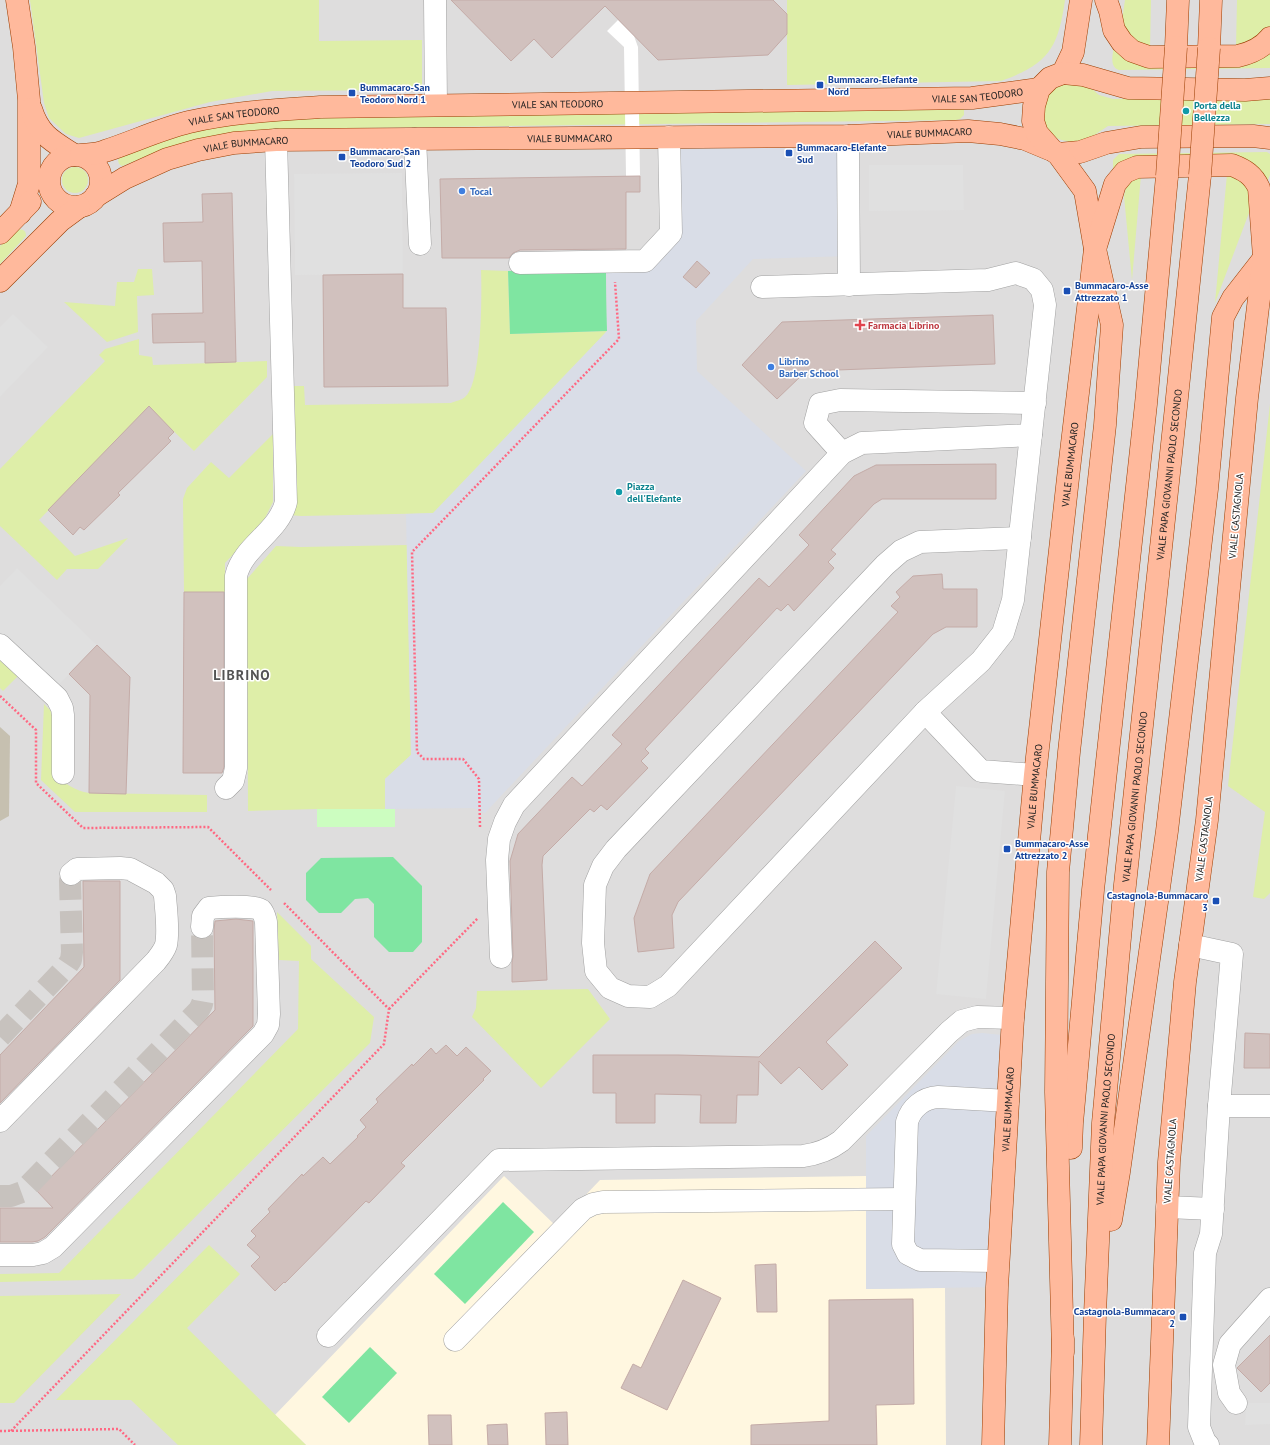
<svg xmlns="http://www.w3.org/2000/svg" width="1270" height="1445" font-family="'PT Sans',sans-serif">
	<rect width="100%" height="100%" fill="#f1eae5"/>
	<rect fill="#dedddd" x="0" y="0" width="1270" height="1445"/>
	<polygon fill="#fff7e0" points="504,1176 556,1226 600,1180 866,1176 866,1289 945,1288 946,1445 306,1445 275,1415"/>
	<polygon fill="#c6c0b0" points="0,727 10,736 9,816 0,821"/>
	<g fill="#deeea8">
		<polygon points="30,0 319,0 319,41 422,40 422,90 272,91 210,102 79,138 66,134 49,118 44,103"/>
		<path d="M787,0H1065C1058,49 1048,64 1001,81L787,85Z"/>
		<polygon points="1125,0 1151,0 1150,49 1130,39 1122,20"/>
		<polygon points="1237,0 1270,0 1270,26 1266,32 1236,48"/>
		<path d="M1114,46L1270,51V68L1119,70C1109,67 1113,54 1114,46Z"/>
		<path d="M1070,83L1091,88L1099,95L1113,99L1270,97V124L1108,126C1097,133 1088,141 1075,143C1072,143 1069,142 1066,141C1032,135 1037,87 1070,83Z"/>
		<polygon points="959,108 964,109 964,115 960,119 956,120 273,129 252,131 160,151 122,166 119,164 118,160 120,157 155,142 202,128 272,119"/>
		<polygon points="1267,152 1270,154 1270,175 1266,185 1260,172 1113,174 1113,160 1119,154"/>
		<circle cx="75" cy="180" r="13"/>
		<polygon points="1227,174 1235,176 1247,184 1252,205 1215,303"/>
		<polygon points="1141,175 1132,280 1124,196 1127,184"/>
		<path d="M19,229C24,230 26,231 26,236L0,264V246Z"/>
		<polygon points="138,269 152,269 154,295 137,296 138,332 107,342 64,302 115,306 117,282 134,282"/>
		<path d="M481,270L508,271L510,334L607,331L442,513L301,516L290,515L293,386H304L305,405L451,403C455,401 462,400 465,397C482,384 482,292 481,270Z"/>
		<polygon points="139,339 139,355 152,357 153,365 267,361 267,377 194,451 149,407 39,520 75,556 128,538 98,569 67,569 57,580 0,526 0,469 105,361 99,355 105,349"/>
		<polygon points="1270,404 1270,893 1264,899 1253,897 1265,812 1228,786"/>
		<polygon points="273,434 273,502 262,524 225,563 225,592 184,592 183,499 187,488 211,462 229,478"/>
		<polygon points="407,545 411,755 385,779 385,809 317,809 248,811 247,579 276,546 301,547"/>
		<polygon points="0,657 19,675 3,691 0,688"/>
		<path d="M44,704L55,715L54,775C65,783 75,791 89,793L207,795V812H75L41,780Z"/>
		<polygon points="277,912 311,946 311,959 374,1017 370,1043 133,1279 0,1282 0,1274 59,1273 298,1029 299,961 279,960"/>
		<polygon points="588,989 610,1019 541,1088 472,1017 476,1008 477,991"/>
		<polygon points="209,1245 240,1274 187,1328 306,1445 178,1445 131,1400 56,1400"/>
		<polygon points="121,1294 14,1403 0,1403 0,1296"/>
	</g>
	<rect fill="#ccfdc0" x="317" y="809" width="78" height="18"/>
	<g fill="#7fe5a1">
		<polygon points="606,269 607,331 510,334 508,271"/>
		<polygon points="393,857 422,886 422,942 413,952 389,952 374,937 374,904 368,898 355,899 341,913 319,913 306,900 306,873 321,858"/>
		<polygon points="503,1202 534,1232 465,1304 434,1274"/>
		<polygon points="370,1347 397,1373 349,1423 322,1397"/>
	</g>
	<g fill="#e0e0e0">
		<polygon points="869,165 963,165 964,210 869,211"/>
		<polygon points="402,173 403,274 295,275 294,174"/>
		<polygon points="13,314 48,347 0,397 0,327"/>
		<polygon points="17,568 97,645 56,688 0,634 0,586"/>
		<polygon points="956,786 1005,791 986,999 936,994"/>
		<polygon points="1246,1403 1270,1403 1270,1424 1245,1425"/>
	</g>
	<g fill="#d9dde7">
		<polygon points="848,136 849,256 753,259 696,321 697,371 806,471 485,813 473,808 385,809 385,779 411,755 406,514 433,513 607,331 606,269 645,261 671,232 669,137"/>
		<polygon points="982,1033 1012,1036 997,1287 866,1289 866,1136 959,1041 972,1034"/>
	</g>
	<polygon fill="#fff" points="618,20 634,36 638,47 640,176 626,176 624,47 607,31"/>
	<g fill="#d1c1be" stroke="#c4aba7">
		<polygon points="451,0 773,0 787,14 787,34 768,55 658,60 605,6 552,58 534,39 511,61"/>
		<polygon points="640,176 640,192 626,192 626,249 520,250 513,253 509,258 442,258 440,179"/>
		<polygon points="232,193 236,362 205,363 205,342 153,343 152,314 203,313 202,261 164,262 163,223 203,222 202,194"/>
		<polygon points="697,261 710,273 696,288 683,277"/>
		<polygon points="403,274 403,308 446,308 448,386 324,387 323,275"/>
		<polygon points="993,315 995,364 811,371 801,376 777,399 742,365 782,322"/>
		<polygon points="149,406 174,432 168,438 171,441 118,493 120,495 84,530 80,527 73,535 48,510"/>
		<polygon points="996,464 996,499 882,499 874,504 831,550 836,554 828,562 834,568 794,611 788,604 781,611 777,608 645,749 649,753 641,761 648,768 607,810 601,805 594,812 590,809 543,856 542,865 547,980 512,982 512,963 513,956 510,861 518,834 572,777 582,786 622,744 612,735 759,578 769,587 809,545 799,535 854,476 876,465"/>
		<polygon points="942,574 943,589 977,589 977,627 946,627 933,634 678,902 672,915 674,948 638,952 634,918 650,874 898,612 891,606 900,597 896,592 913,576"/>
		<polygon points="184,592 224,592 224,767 222,773 183,773"/>
		<polygon points="97,645 130,677 126,794 89,793 90,695 69,674"/>
		<polygon points="83,881 120,881 120,980 0,1103 0,1055 84,967"/>
		<polygon points="236,919 253,921 253,1026 45,1237 38,1241 32,1242 0,1242 0,1208 53,1208 37,1191 215,1010 214,930 215,921"/>
		<polygon points="875,941 902,968 826,1042 848,1065 822,1090 799,1067 781,1084 759,1061 758,1095 737,1095 736,1123 700,1123 701,1095 655,1094 655,1123 616,1123 616,1093 593,1093 593,1055 678,1055 759,1057"/>
		<polygon points="1245,1033 1270,1034 1270,1068 1244,1068"/>
		<polygon points="446,1045 457,1056 466,1047 491,1071 483,1079 484,1080 401,1163 405,1166 369,1203 366,1201 285,1283 284,1282 275,1291 251,1266 260,1257 247,1245 256,1236 251,1231 270,1212 268,1209 302,1174 303,1176 323,1157 330,1164 358,1137 357,1136 366,1127 360,1120 378,1102 376,1099 412,1064 413,1066 431,1048 436,1054"/>
		<polygon points="776,1264 777,1312 757,1312 755,1265"/>
		<polygon points="683,1280 721,1298 667,1410 621,1388 633,1364 641,1368"/>
		<polygon points="913,1299 914,1404 876,1405 877,1445 751,1445 751,1425 829,1421 829,1300"/>
		<polygon points="1270,1335 1270,1383 1261,1392 1237,1368"/>
		<polygon points="567,1412 568,1445 546,1445 545,1413"/>
		<polygon points="428,1415 451,1415 452,1445 429,1445"/>
		<polygon points="507,1424 508,1445 488,1445 487,1425"/>
	</g>
	<g fill="none" stroke-linecap="round" stroke-linejoin="round">
		<g stroke="#c7c2be" stroke-width="22" stroke-dasharray="22 11" stroke-linecap="butt">
			<polyline points="0,1037 67,966 71,960 72,952 70,881 71,874"/>
			<polyline points="0,1196 11,1196 22,1192 199,1010 202,1004 203,998 202,927"/>
		</g>
		<defs>
			<g id="minor">
				<polyline points="435,0 436,105"/>
				<polyline points="848,136 849,285"/>
				<polyline points="415,139 420,244"/>
				<polyline points="520,263 645,261 671,233 669,137"/>
				<polyline points="762,287 988,280 1016,273 1033,279 1042,290 1045,305 1013,600 1003,633 981,661 925,712 981,771 1035,775"/>
				<polyline points="842,453 815,423 820,404 840,400 1035,403"/>
				<polyline points="0,645 57,698 62,708 63,715 63,773"/>
				<polyline points="925,712 668,986 650,997 628,996 610,988 596,971 593,943 595,885 603,866 616,849 885,565 901,551 920,542 1020,538"/>
				<path d="M226,788L233,781L236,768V576C243,546 279,532 286,502L276,140"/>
				<polyline points="1190,945 1232,954 1219,1106 1211,1234 1205,1253 1199,1427 1205,1442 1208,1445"/>
				<polyline points="501,957 497,860 499,839 505,822 514,805 842,453 862,443 1031,435"/>
				<polyline points="1219,1106 1270,1106"/>
				<path d="M0,1121L156,961C160,956 164,951 166,945C169,931 166,910 165,896L163,890L156,883L130,869L120,868L77,869L71,874"/>
				<polyline points="1167,1207 1213,1209"/>
				<path d="M0,1255H33L43,1253L53,1247L263,1034L268,1025L269,1014L266,922C265,918 264,913 261,910C254,905 218,907 209,908L203,916L202,927"/>
				<path d="M998,1261L920,1260L908,1254L903,1244L907,1122C911,1108 923,1098 938,1097L1008,1101"/>
				<path d="M328,1336L499,1160L803,1156C818,1154 829,1150 841,1141L949,1032L962,1021L977,1017L1013,1018"/>
				<polyline points="455,1340 583,1209 593,1204 603,1202 904,1199"/>
				<polyline points="1236,1403 1229,1393 1224,1365 1230,1344 1270,1299"/>
			</g>
			<g id="major">
				<polyline points="17,0 24,47 29,100 29,184 20,213"/>
				<path d="M1106,0L1110,11L1114,30L1122,42L1132,51L1149,57L1238,56C1251,53 1262,48 1270,38"/>
				<polyline points="1176,47 1178,0"/>
				<polyline points="1209,48 1211,0"/>
				<polyline points="1063,73 1073,52 1081,0"/>
				<path d="M31,109C39,135 52,141 74,155"/>
				<polyline points="1058,154 1080,152 1106,143 1141,137 1253,136 1270,138"/>
				<circle cx="75" cy="181" r="26"/>
				<path id="s1" d="M81,155C89,154 98,154 105,151C133,142 160,129 189,122C232,112 276,110 320,107L972,98L1039,89"/>
				<path id="s2" d="M96,196L125,178L167,159L198,150L234,143L276,140L848,136L968,131L1000,134L1025,139L1049,149"/>
				<polyline points="0,233 30,202"/>
				<polyline points="0,281 60,221 79,207"/>
				<polyline points="1071,1148 1072,1123 1093,890 1146,404 1167,176"/>
				<polyline points="1111,1220 1119,1172 1167,831 1207,489 1223,317 1233,298 1265,257"/>
				<polyline points="1063,1352 1056,1092 1058,872 1069,752 1105,425 1112,325 1095,249 1085,191 1058,154 1052,150 1037,133 1033,121 1034,106 1039,89 1050,78 1063,73 1083,75 1128,88 1245,90 1270,88"/>
				<path id="s3" d="M993,1445L997,1287L1013,1018L1035,775L1069,469L1095,249L1115,184L1125,172L1137,167L1232,165C1245,170 1253,175 1259,188L1264,257L1247,398L1207,820L1185,982L1169,1162L1158,1445"/>
				<polyline points="1060,1445 1063,1339"/>
				<path id="s4" d="M1091,1445L1095,1314L1103,1123L1124,894L1176,407L1200,175"/>
			</g>
		</defs>
		<use href="#minor" stroke="#a1a1a1" stroke-width="23"/>
		<use href="#major" stroke="#9b3d00" stroke-width="23"/>
		<g stroke="#ff6882" stroke-width="2.5" stroke-dasharray="2 2" stroke-linecap="butt">
			<polyline points="0,696 36,730 36,783 83,828 208,827 271,890"/>
			<polyline points="480,827 479,779 463,759 424,759 417,752 412,552 619,339 615,282"/>
			<polyline points="389,1009 478,918"/>
			<polyline points="0,1431 119,1429 135,1445"/>
			<polyline points="11,1431 384,1044 389,1009 283,902"/>
		</g>
		<use href="#minor" stroke="#fff" stroke-width="22"/>
		<use href="#major" stroke="#ffb99c" stroke-width="22"/>
		<defs>
			<g id="major-bridge">
				<polyline points="1200,175 1209,48"/>
				<polyline points="1167,176 1176,47"/>
			</g>
		</defs>
		<use href="#major-bridge" stroke="#9b3d00" stroke-width="23" stroke-linecap="butt"/>
		<use href="#major-bridge" stroke="#ffb99c" stroke-width="22"/>
	</g>
	<g fill="#1a4fb4" stroke="#fff" stroke-width="1.5">
		<rect x="816" y="81" width="8" height="8" rx="2"/>
		<rect x="348" y="89" width="8" height="8" rx="2"/>
		<rect x="785" y="149" width="8" height="8" rx="2"/>
		<rect x="338" y="153" width="8" height="8" rx="2"/>
		<rect x="1063" y="287" width="8" height="8" rx="2"/>
		<rect x="1003" y="845" width="8" height="8" rx="2"/>
		<rect x="1212" y="897" width="8" height="8" rx="2"/>
		<rect x="1179" y="1313" width="8" height="8" rx="2"/>
	</g>
	<g fill="#0f9aa8" stroke="#fff" stroke-width="1.5">
		<circle cx="1186" cy="111" r="4"/>
		<circle cx="619" cy="492" r="4"/>
	</g>
	<g fill="#3f7fe0" stroke="#fff" stroke-width="1.5">
		<circle cx="462" cy="191" r="4"/>
		<circle cx="771" cy="367" r="4"/>
	</g>
	<path fill="#e0444e" stroke="#fff" stroke-width="1.5" d="M858 319h4v4h4v4h-4v4h-4v-4h-4v-4h4z"/>
	<g text-anchor="middle" dominant-baseline="central" stroke-width="3" stroke-linejoin="round" paint-order="stroke">
		<g font-size="10" font-weight="bold" fill="#164399" stroke="#fff" text-anchor="start">
			<text x="828" y="79">Bummacaro-Elefante<tspan x="828" dy="12">Nord</tspan></text>
			<text x="360" y="87">Bummacaro-San<tspan x="360" dy="12">Teodoro Nord 1</tspan></text>
			<text x="797" y="147">Bummacaro-Elefante<tspan x="797" dy="12">Sud</tspan></text>
			<text x="350" y="151">Bummacaro-San<tspan x="350" dy="12">Teodoro Sud 2</tspan></text>
			<text x="1075" y="285">Bummacaro-Asse<tspan x="1075" dy="12">Attrezzato 1</tspan></text>
			<text x="1015" y="843">Bummacaro-Asse<tspan x="1015" dy="12">Attrezzato 2</tspan></text>
			<text x="1208" y="895" text-anchor="end">Castagnola-Bummacaro<tspan x="1208" dy="12">3</tspan></text>
			<text x="1175" y="1311" text-anchor="end">Castagnola-Bummacaro<tspan x="1175" dy="12">2</tspan></text>
		</g>
		<g font-size="10" fill="#202020" stroke="#fff">
			<text stroke="none"><textPath href="#s1" startOffset="903">VIALE SAN TEODORO</textPath></text>
			<text stroke="none"><textPath href="#s1" startOffset="483">VIALE SAN TEODORO</textPath></text>
			<text stroke="none"><textPath href="#s1" startOffset="159">VIALE SAN TEODORO</textPath></text>
			<text stroke="none"><textPath href="#s2" startOffset="845">VIALE BUMMACARO</textPath></text>
			<text stroke="none"><textPath href="#s2" startOffset="485">VIALE BUMMACARO</textPath></text>
			<text stroke="none"><textPath href="#s2" startOffset="161">VIALE BUMMACARO</textPath></text>
			<text stroke="none"><textPath href="#s3" startOffset="984">VIALE BUMMACARO</textPath></text>
			<text stroke="none"><textPath href="#s4" startOffset="974">VIALE PAPA GIOVANNI PAOLO SECONDO</textPath></text>
			<text transform="translate(1236 516) rotate(-85)">VIALE CASTAGNOLA</text>
			<text stroke="none"><textPath href="#s3" startOffset="660">VIALE BUMMACARO</textPath></text>
			<text stroke="none"><textPath href="#s4" startOffset="650">VIALE PAPA GIOVANNI PAOLO SECONDO</textPath></text>
			<text transform="translate(1204 839) rotate(-83)">VIALE CASTAGNOLA</text>
			<text stroke="none"><textPath href="#s3" startOffset="336">VIALE BUMMACARO</textPath></text>
			<text stroke="none"><textPath href="#s4" startOffset="326">VIALE PAPA GIOVANNI PAOLO SECONDO</textPath></text>
			<text transform="translate(1170 1161) rotate(-86)">VIALE CASTAGNOLA</text>
		</g>
		<g font-size="10" font-weight="bold" fill="#0d838f" stroke="#fff" text-anchor="start">
			<text x="1194" y="105">Porta della<tspan x="1194" dy="12">Bellezza</tspan></text>
			<text x="627" y="486">Piazza<tspan x="627" dy="12">dell'Elefante</tspan></text>
		</g>
		<g font-size="10" font-weight="bold" fill="#366cbe" stroke="#fff" text-anchor="start">
			<text x="470" y="191">Tocal</text>
			<text x="779" y="361">Librino<tspan x="779" dy="12">Barber School</tspan></text>
		</g>
		<g font-size="10" font-weight="bold" fill="#be3a42" stroke="#fff" text-anchor="start">
			<text x="868" y="325">Farmacia Librino</text>
		</g>
		<g font-size="14" font-weight="bold" letter-spacing="1" fill="#535353" stroke="#fff">
			<text x="242" y="675">LIBRINO</text>
		</g>
	</g>
</svg>
